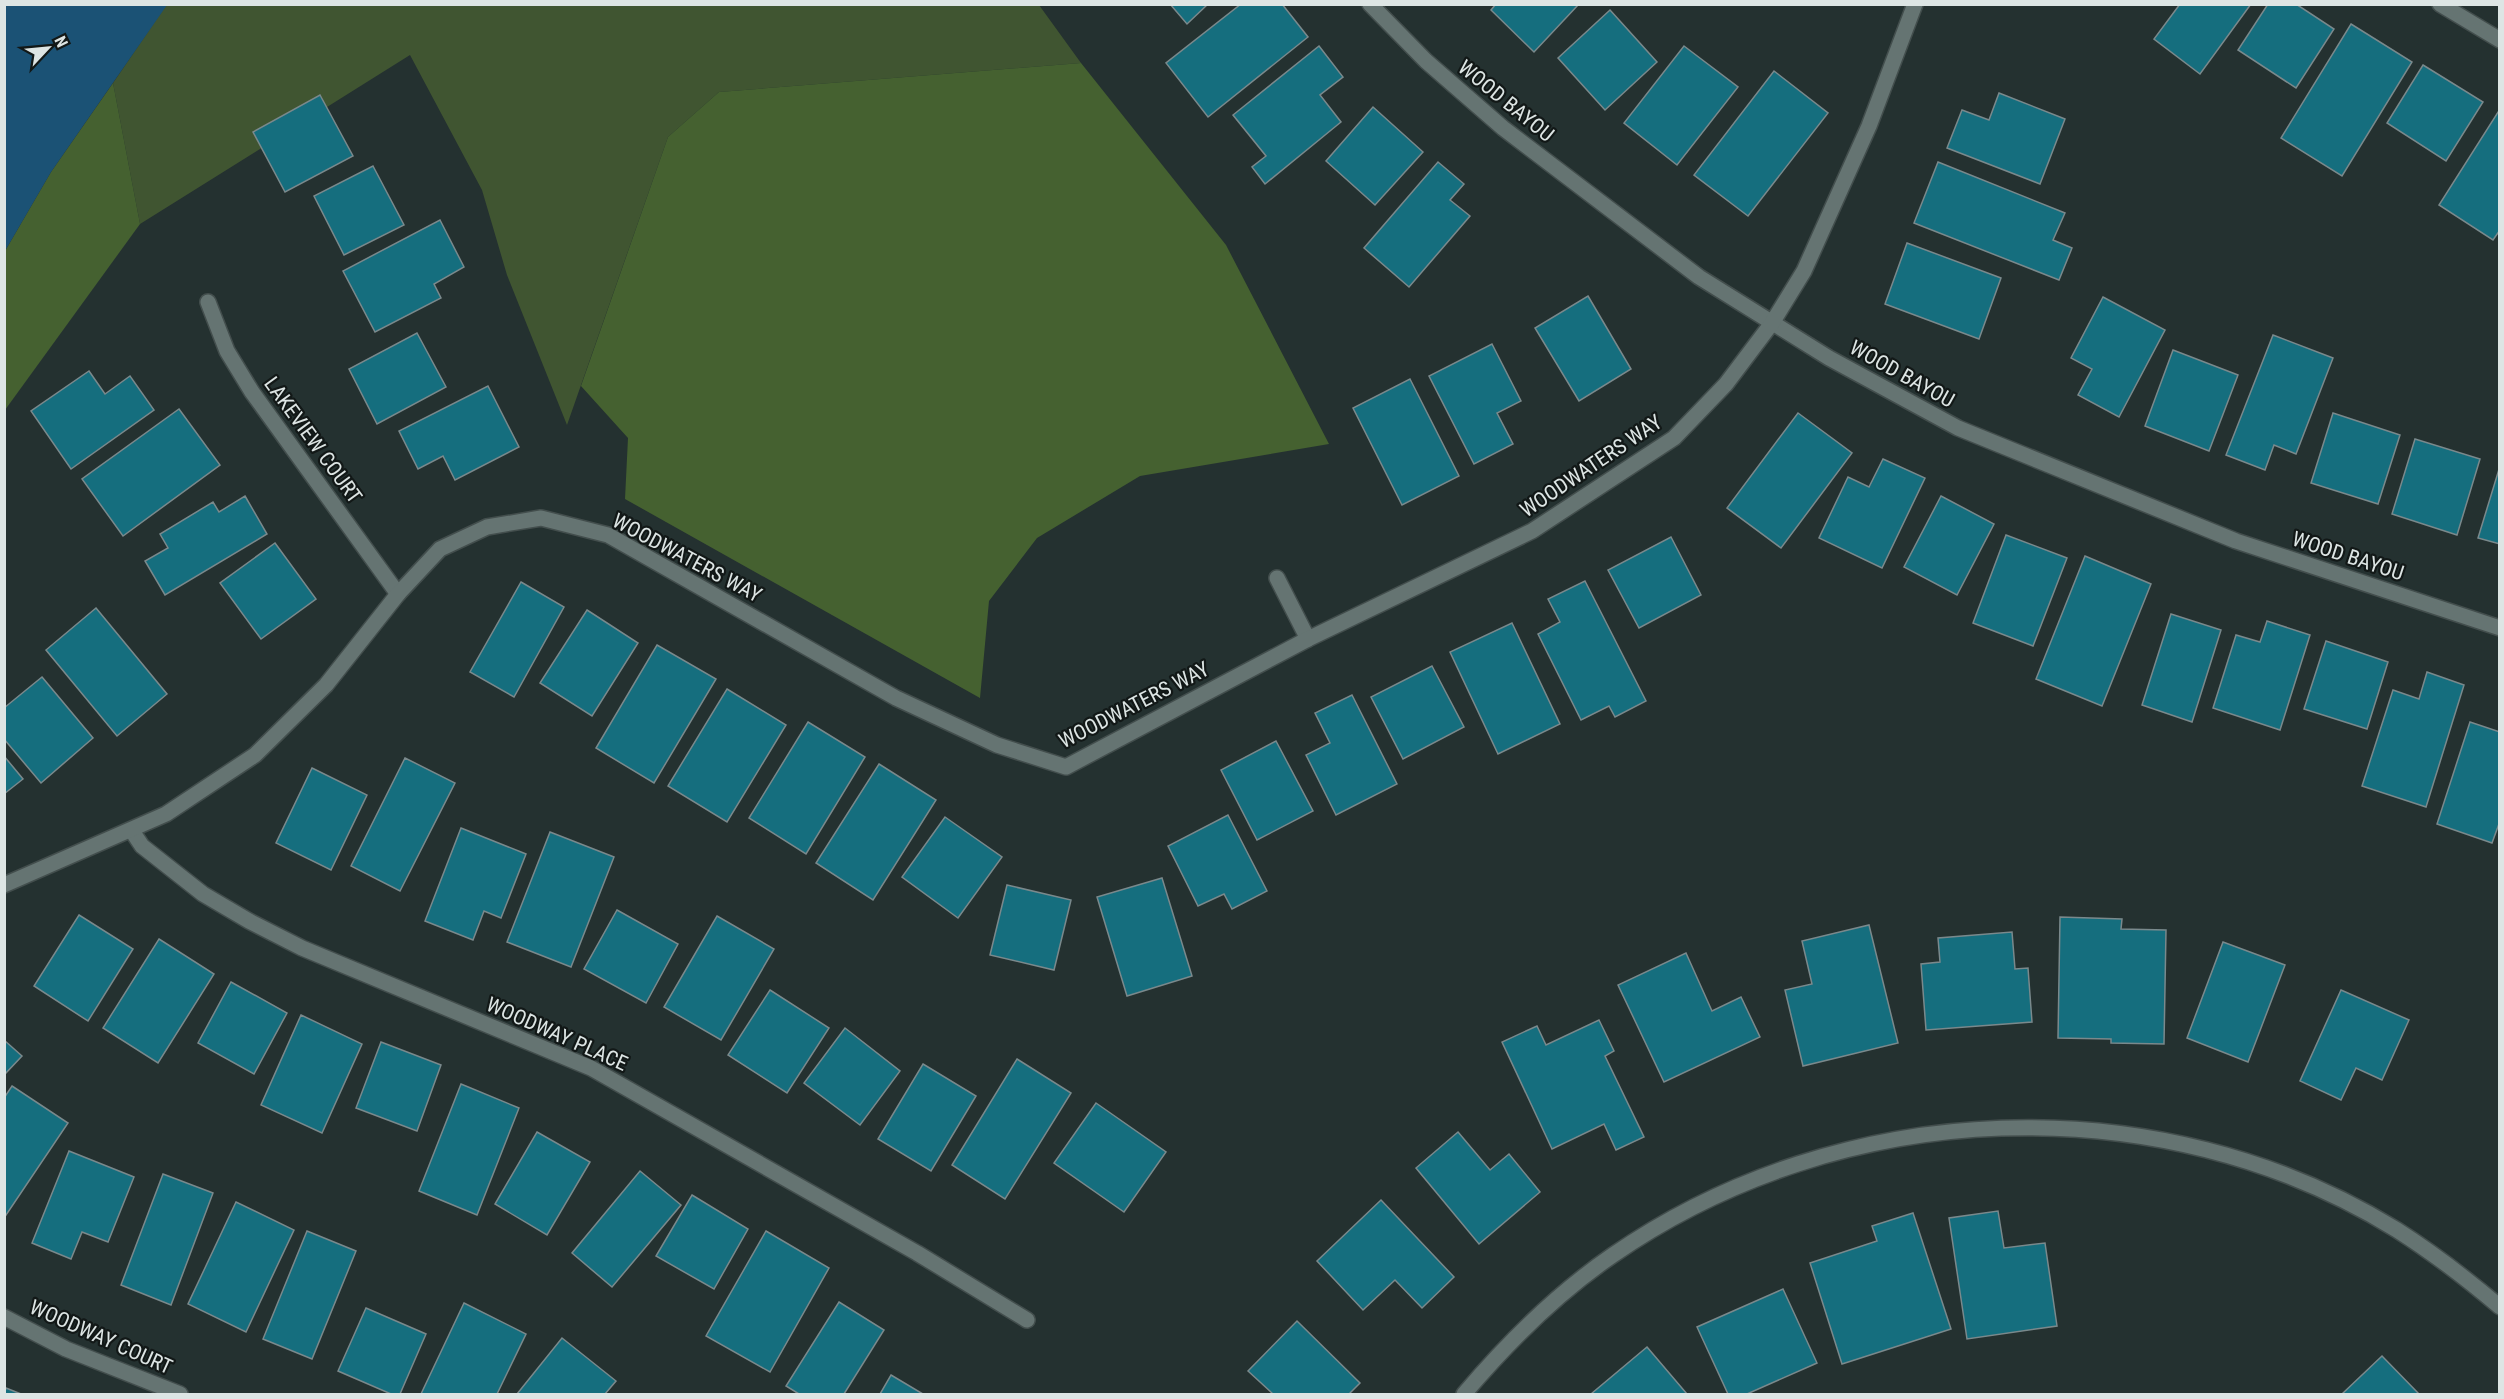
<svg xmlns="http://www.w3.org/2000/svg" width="2504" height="1399" font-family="'Roboto Condensed',sans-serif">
	<rect width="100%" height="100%" fill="#243130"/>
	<polygon fill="#405531" points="167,4 1039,5 1081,63 719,92 668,137 567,425 507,275 482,190 410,55 140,224 113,83"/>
	<g fill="#456130">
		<polygon points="1081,63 1226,245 1329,444 1140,476 1037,538 989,601 980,698 625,499 628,438 581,386 668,137 719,92"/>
		<polygon points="113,83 140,224 5,410 5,251 51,172"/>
	</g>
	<polygon fill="#1b5275" points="5,4 167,5 51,172 5,251"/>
	<g fill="#156e7e" stroke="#7a898c" stroke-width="1.5">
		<polygon points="1170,4 1208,4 1187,24"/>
		<polygon points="1241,4 1282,4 1308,37 1208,117 1166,63"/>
		<polygon points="1496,4 1579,4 1534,52 1491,10"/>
		<polygon points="2180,4 2251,4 2200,74 2154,39"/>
		<polygon points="2268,4 2296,4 2334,29 2296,88 2238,50"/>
		<polygon points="1610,10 1657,62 1605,110 1558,58"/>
		<polygon points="2351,24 2412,62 2342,176 2281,138"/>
		<polygon points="1319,46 1343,77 1320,95 1341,122 1265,184 1252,167 1266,156 1233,115"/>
		<polygon points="1684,46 1738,87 1677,165 1624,123"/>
		<polygon points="2423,65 2483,102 2446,161 2387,123"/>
		<polygon points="1774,71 1828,113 1748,216 1694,175"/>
		<polygon points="1999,93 2065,119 2040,184 1947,148 1962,110 1989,120"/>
		<polygon points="320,95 353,156 285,192 253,132"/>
		<polygon points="1373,107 1423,152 1375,205 1326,161"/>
		<polygon points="2500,109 2500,230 2493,240 2439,205"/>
		<polygon points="1438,162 1464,184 1450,200 1470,216 1409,287 1364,248"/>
		<polygon points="1938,162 2065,213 2053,240 2072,248 2059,280 1914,223"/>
		<polygon points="373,166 404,225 344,255 314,196"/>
		<polygon points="440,220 464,267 434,284 441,298 375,332 343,271"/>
		<polygon points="1907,243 2001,278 1979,339 1885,304"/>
		<polygon points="1588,296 1631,369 1579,401 1535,328"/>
		<polygon points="2103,297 2165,330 2119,417 2078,395 2092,369 2071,358"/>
		<polygon points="417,333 446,387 377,424 349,369"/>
		<polygon points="2273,335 2333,358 2296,454 2274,445 2265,470 2226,455"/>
		<polygon points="1492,344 1521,401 1497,413 1513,444 1474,464 1429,376"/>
		<polygon points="2173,350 2238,375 2209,451 2145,426"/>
		<polygon points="89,371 105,394 130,376 154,410 71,469 31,411"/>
		<polygon points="1410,379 1459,476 1402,505 1353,408"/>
		<polygon points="488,386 519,447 455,480 443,456 418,469 399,431"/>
		<polygon points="179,409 220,465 123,536 82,479"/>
		<polygon points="1798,413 1852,453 1781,548 1727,508"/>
		<polygon points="2333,413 2400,435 2378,504 2311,483"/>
		<polygon points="2415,439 2480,459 2457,535 2392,514"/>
		<polygon points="1883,459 1925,478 1882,568 1819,538 1848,477 1869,487"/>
		<polygon points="2500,466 2500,544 2478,538"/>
		<polygon points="245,496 267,534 165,595 145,561 168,548 160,534 213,502 219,512"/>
		<polygon points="1941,496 1994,524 1957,595 1904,567"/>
		<polygon points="2006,535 2067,558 2033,646 1973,623"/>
		<polygon points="1671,537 1701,595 1639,628 1608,570"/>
		<polygon points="275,543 316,599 261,639 220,583"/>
		<polygon points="2085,556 2151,584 2102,706 2036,679"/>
		<polygon points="1585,581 1646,701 1615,717 1609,706 1581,720 1538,634 1560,622 1548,599"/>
		<polygon points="521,582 564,607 514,697 470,672"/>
		<polygon points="96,608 167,694 117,736 46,650"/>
		<polygon points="587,610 638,643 592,716 540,683"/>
		<polygon points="2171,614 2221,630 2192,722 2142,705"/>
		<polygon points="2267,621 2310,635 2280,730 2213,708 2236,635 2260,642"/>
		<polygon points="1512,623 1560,724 1498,754 1450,652"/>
		<polygon points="2326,641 2388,662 2367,729 2304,709"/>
		<polygon points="657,645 716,679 654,783 596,748"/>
		<polygon points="1432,666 1464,727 1403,759 1371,697"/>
		<polygon points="2427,672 2464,685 2426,807 2362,786 2393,690 2419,699"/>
		<polygon points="42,677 93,738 41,783 4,739 4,708"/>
		<polygon points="727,689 786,725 727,822 668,786"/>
		<polygon points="1352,695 1397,784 1336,815 1306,755 1330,743 1315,713"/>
		<polygon points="808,722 865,757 806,854 749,818"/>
		<polygon points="2470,722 2500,732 2500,821 2492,843 2437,824"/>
		<polygon points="1276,741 1313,811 1257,840 1221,770"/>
		<polygon points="4,756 23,779 4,794"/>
		<polygon points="405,758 455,783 400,891 351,866"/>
		<polygon points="879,764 936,800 873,900 816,863"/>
		<polygon points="312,768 367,795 331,870 276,843"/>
		<polygon points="1228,815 1267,891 1232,909 1224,894 1198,906 1168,846"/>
		<polygon points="945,817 1002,857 958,918 902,877"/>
		<polygon points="461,828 526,854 501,918 484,911 473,940 425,921"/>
		<polygon points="550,832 614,857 571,967 507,942"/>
		<polygon points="1162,878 1192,976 1127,996 1097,897"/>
		<polygon points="1007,885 1071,900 1054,970 990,955"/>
		<polygon points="617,910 678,944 646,1003 584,969"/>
		<polygon points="79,915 133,949 88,1021 34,986"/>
		<polygon points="717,916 774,949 721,1040 664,1007"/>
		<polygon points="2060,917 2122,919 2121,929 2166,930 2164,1044 2111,1043 2111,1039 2058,1038"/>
		<polygon points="1869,925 1898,1043 1803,1066 1785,990 1812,984 1802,941"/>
		<polygon points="2012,932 2015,969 2028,968 2032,1022 1926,1030 1921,964 1940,962 1938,938"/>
		<polygon points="159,939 214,974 158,1063 103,1028"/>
		<polygon points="2223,942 2285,965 2248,1062 2187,1038"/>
		<polygon points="1686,953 1712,1011 1741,997 1760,1037 1664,1082 1618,985"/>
		<polygon points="231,982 287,1013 254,1074 198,1043"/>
		<polygon points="770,990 829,1028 787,1093 728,1055"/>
		<polygon points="2341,990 2409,1020 2382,1080 2356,1068 2341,1100 2300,1081"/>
		<polygon points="301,1015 362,1044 322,1133 261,1105"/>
		<polygon points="1599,1020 1614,1051 1605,1056 1644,1137 1616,1150 1604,1124 1552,1149 1502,1042 1537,1026 1546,1045"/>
		<polygon points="845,1028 900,1071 860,1125 804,1083"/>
		<polygon points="4,1040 22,1056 4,1075"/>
		<polygon points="381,1042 441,1065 417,1131 356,1108"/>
		<polygon points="1017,1059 1071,1093 1005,1199 952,1165"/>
		<polygon points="923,1064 976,1096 931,1171 878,1139"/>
		<polygon points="461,1084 519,1108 477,1215 419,1191"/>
		<polygon points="12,1086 68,1123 4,1218 4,1098"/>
		<polygon points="1096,1103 1166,1152 1124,1212 1054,1163"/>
		<polygon points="537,1132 590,1162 547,1235 495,1204"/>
		<polygon points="1458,1132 1490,1170 1509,1154 1540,1192 1479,1244 1416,1168"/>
		<polygon points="69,1151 134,1177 108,1242 82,1232 71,1259 32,1243"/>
		<polygon points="640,1171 681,1205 612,1287 572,1253"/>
		<polygon points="163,1174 213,1193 171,1305 121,1285"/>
		<polygon points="692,1195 748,1229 714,1289 656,1256"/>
		<polygon points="1381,1200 1454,1277 1422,1308 1395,1280 1363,1310 1317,1261"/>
		<polygon points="236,1202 294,1230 246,1332 188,1304"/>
		<polygon points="1998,1211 2004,1248 2045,1243 2057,1326 1967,1339 1949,1218"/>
		<polygon points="1913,1213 1951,1329 1842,1364 1810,1263 1877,1241 1872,1226"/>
		<polygon points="307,1231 356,1251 312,1359 263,1339"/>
		<polygon points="766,1231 829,1268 770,1372 706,1336"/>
		<polygon points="1783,1289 1817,1363 1747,1394 1728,1394 1697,1327"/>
		<polygon points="839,1302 884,1330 844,1394 799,1394 786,1386"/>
		<polygon points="464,1303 526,1334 497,1394 421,1394"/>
		<polygon points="366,1308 426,1334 400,1394 391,1394 338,1371"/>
		<polygon points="1297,1321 1360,1383 1349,1394 1273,1394 1248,1371"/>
		<polygon points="562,1338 616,1381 605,1394 517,1394"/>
		<polygon points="1647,1347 1687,1394 1591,1394"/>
		<polygon points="2382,1356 2419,1394 2342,1394"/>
		<polygon points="891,1375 923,1394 880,1394"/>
		<polygon points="6,1388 21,1394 4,1394"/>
	</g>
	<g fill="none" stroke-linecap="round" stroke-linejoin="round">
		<defs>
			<g id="minor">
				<polyline points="1370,4 1426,61 1503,128 1699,277 1829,358 1958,428 2236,541 2500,628"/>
				<polyline points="2440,4 2500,40"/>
				<polyline points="208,302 227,351 252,392 398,594"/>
				<polyline points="1277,578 1308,639"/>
				<polyline points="132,831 142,846 203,894 249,921 302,948 591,1068 917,1253 1027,1320"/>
				<polyline points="4,885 166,814 255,755 326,685 398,594 440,549 487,527 541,518 608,535 896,698 997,745 1066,767 1308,639 1532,531 1674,438 1726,384 1772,323 1804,271 1869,126 1915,4"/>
				<polyline points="4,1317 66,1349 180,1394"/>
				<path d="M1464,1394C1508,1342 1556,1294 1613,1255C1841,1097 2159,1083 2397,1230C2433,1253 2467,1279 2500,1307"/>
			</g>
		</defs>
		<use href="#minor" stroke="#434e4d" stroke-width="18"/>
		<use href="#minor" stroke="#657472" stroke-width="15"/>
	</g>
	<g text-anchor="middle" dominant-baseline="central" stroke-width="4.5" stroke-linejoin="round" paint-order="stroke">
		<g font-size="21" fill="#dde5e4" stroke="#121817">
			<text transform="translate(1506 101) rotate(39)">WOOD BAYOU</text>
			<text transform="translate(1902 374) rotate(29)">WOOD BAYOU</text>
			<text transform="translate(313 440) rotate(54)">LAKEVIEW COURT</text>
			<text transform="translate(1591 466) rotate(-34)">WOODWATERS WAY</text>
			<text transform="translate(2348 556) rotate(18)">WOOD BAYOU</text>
			<text transform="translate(687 558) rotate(28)">WOODWATERS WAY</text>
			<text transform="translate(1134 705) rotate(-27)">WOODWATERS WAY</text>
			<text transform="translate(557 1034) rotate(24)">WOODWAY PLACE</text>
			<text transform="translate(101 1337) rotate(24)">WOODWAY COURT</text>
		</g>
	</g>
	<rect width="2504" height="1399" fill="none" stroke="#dde5e4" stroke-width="12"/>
	<g transform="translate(48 48) rotate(64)" stroke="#121817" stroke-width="4.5" paint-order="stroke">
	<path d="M0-4.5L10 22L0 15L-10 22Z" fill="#dde5e4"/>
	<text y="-9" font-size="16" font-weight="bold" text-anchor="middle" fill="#dde5e4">N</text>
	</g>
</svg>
